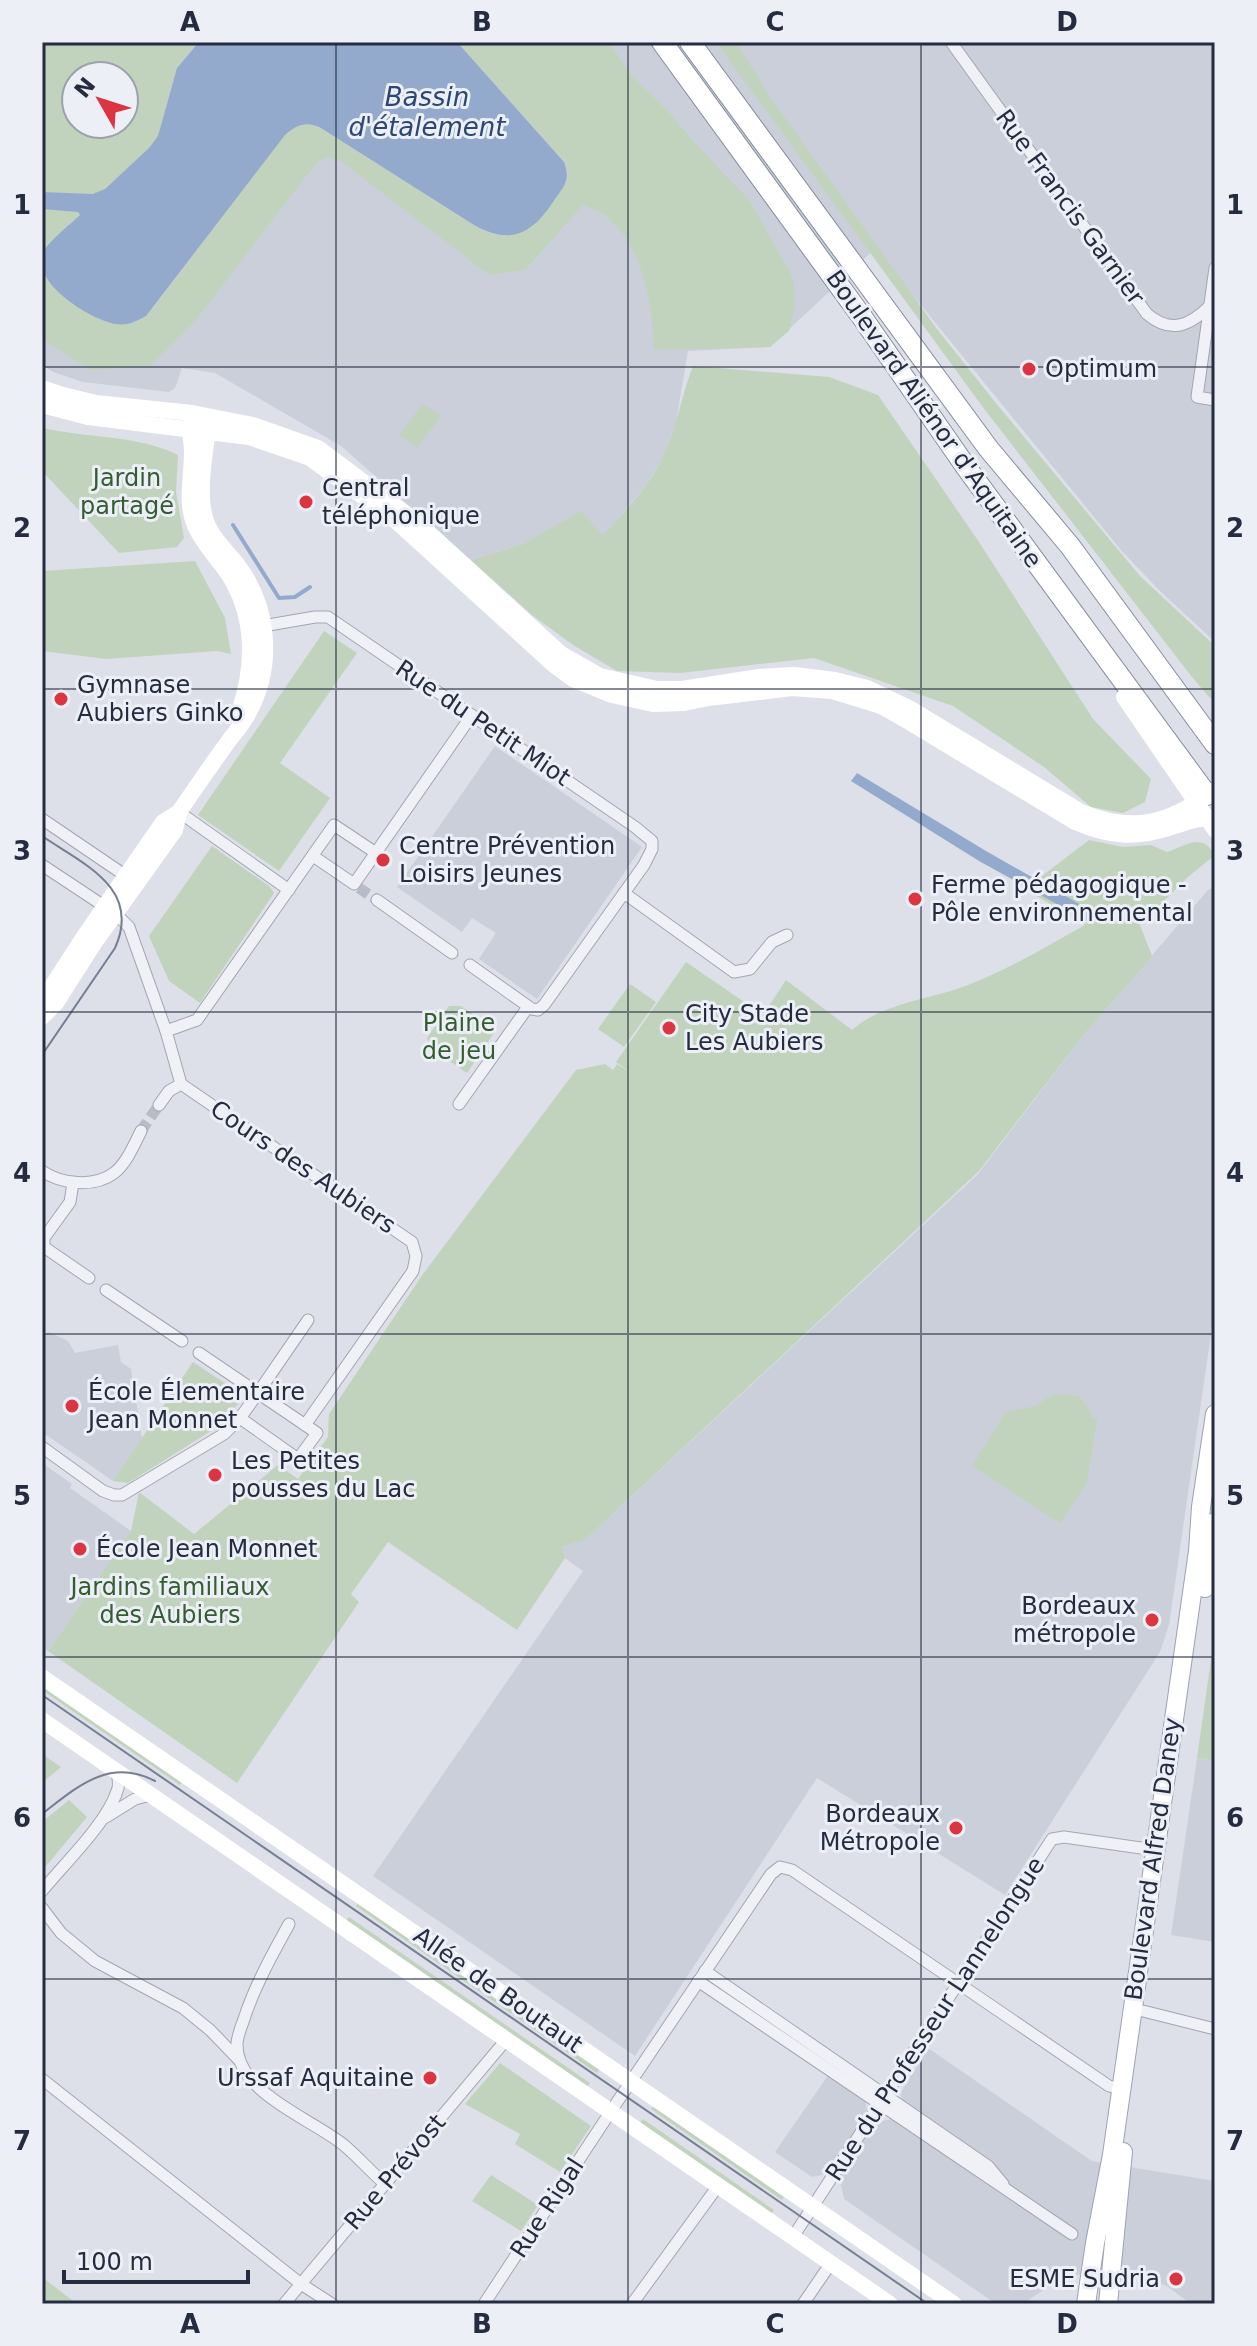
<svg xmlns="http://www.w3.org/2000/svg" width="1257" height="2346" font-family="'DejaVu Sans',sans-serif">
	<rect width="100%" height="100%" fill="#dde0e8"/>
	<g fill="#cacfda" fill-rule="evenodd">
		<path d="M42,42H1215V642L1159,590L1121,550L875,249L770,347L688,351L676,422L663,458L646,485L603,537L550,530L523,544L471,560L341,446L215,373L182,368L175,388L169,392L83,382L53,372L42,365ZM76,76H124V124H76Z"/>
		<polygon points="495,746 642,847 537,999 479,959 496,933 472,918 462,932 397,887"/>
		<polygon points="1215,887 1215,1306 1169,1625 1160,1652 1005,1895 817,1778 635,2056 373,1876 583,1571 565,1558 562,1547 587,1538 978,1174 1082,1037 1208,890"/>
		<polygon points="49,1332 68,1341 75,1353 118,1345 121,1362 131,1369 142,1438 113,1481 42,1432 42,1335"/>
		<polygon points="42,1463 72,1484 70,1488 131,1531 48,1651 42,1647"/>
		<polygon points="1197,1758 1215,1761 1215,1942 1171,1935"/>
		<polygon points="928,2048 1092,2161 1215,2181 1215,2304 1191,2304 1167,2286 1132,2273 1076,2275 1046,2288 1023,2304 996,2304 844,2199 841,2185 826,2174 812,2177 775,2152 829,2074 865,2099 867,2110 882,2121 893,2119 902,2102 901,2092"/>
	</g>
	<g fill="#c1d3bd" fill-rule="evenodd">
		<path d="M46,42H199L185,57L173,80L158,137L149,148L105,189L93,194L42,192V48ZM76,76H124V124H76Z"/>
		<path d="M457,42H609L631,75L669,112L691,139L749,200L793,278L795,307L789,331L770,347L654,350C653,307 643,245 606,216C600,211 591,209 583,205L525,270L489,275L342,162L330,157L319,161L307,175L196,320L150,366L91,370L42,339V259L45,276L51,285L130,324L146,316L154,307L285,134C297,124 307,121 321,128L473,225L487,232L499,235L567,182L568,173L564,161Z"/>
		<polygon points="716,42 736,42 772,100 937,329 995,402 1140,576 1215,646 1215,700 1209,697 1192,677 985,410"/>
		<polygon points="42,209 78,212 81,215 48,246 42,256"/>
		<path d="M693,366L829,377L878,395L977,539L1093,719L1151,779L1145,802L1123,813L1091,807L1044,767L953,706L814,658L680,673L617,671L573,645L532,615L471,560L523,544L581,511L603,536C624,511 650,486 663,456C677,427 681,396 693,366Z"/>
		<polygon points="423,404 441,416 417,448 399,435"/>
		<path d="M43,428C86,438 139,435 178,455L176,492L184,538L177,547L119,553L42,471Z"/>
		<polygon points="195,561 225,618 231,654 217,651 106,659 42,651 42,571"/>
		<polygon points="324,631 357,653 280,763 330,798 279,871 198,815"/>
		<path d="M1089,840L1123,847L1151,845L1167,852C1188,845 1201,832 1215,855L1188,877L1140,925L1152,956L1082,1037L979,1171L586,1539L562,1547L565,1558L517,1630L388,1542L351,1594L359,1602L237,1783L48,1651L131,1531L139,1492L194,1534L278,1465L298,1479L328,1437L329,1414L423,1274L576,1070L605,1064L613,1070L617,1064L631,1073L616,1062L686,962L763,1015L786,980L852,1030C884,1002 930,1000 968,985C1009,969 1046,947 1085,925L1025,889Z"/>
		<polygon points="212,846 269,886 274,893 200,1003 169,981 149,936"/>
		<polygon points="630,984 656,1002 624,1047 598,1029"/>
		<polygon points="449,1006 461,1006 496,1030 467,1073 435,1051 427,1038"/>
		<polygon points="193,1362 241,1394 240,1402 214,1429 128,1483 113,1481"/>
		<polygon points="1058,1394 1079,1396 1091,1412 1092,1418 1097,1419 1087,1482 1060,1523 972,1466 1006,1412 1035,1406 1050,1396"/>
		<polygon points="1215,1631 1215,1761 1197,1758"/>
		<polygon points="42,1684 183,1781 180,1785 42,1690"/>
		<polygon points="42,1754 61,1767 42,1783"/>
		<polygon points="69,1800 87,1817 42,1871 42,1822"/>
		<polygon points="359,1902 600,2068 597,2073 356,1906"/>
		<polygon points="349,1917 590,2083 587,2087 346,1921"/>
		<polygon points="500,2063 591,2126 560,2172 515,2144 520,2134 465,2104"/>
		<polygon points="654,2105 785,2195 782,2200 651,2109"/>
		<polygon points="643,2119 774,2210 771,2215 640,2123"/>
		<polygon points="491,2175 538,2205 521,2231 472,2201"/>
		<polygon points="42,2277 77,2304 42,2304"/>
	</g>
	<g fill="#94aacc">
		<path d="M199,42H457L564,162C571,181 564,186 553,202C531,235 510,245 474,225L321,128C307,121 297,124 285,135L146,316C137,321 128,326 116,324C92,320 35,286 42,256C45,243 70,225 80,215L78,212L42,209V192L93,194L105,189L149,148L158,136L177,68Z"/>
		<polygon points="857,773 986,851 1097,914 1091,923 979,861 851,781"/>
	</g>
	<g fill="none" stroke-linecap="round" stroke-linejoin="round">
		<polyline stroke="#94aacc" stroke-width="4" points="233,525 279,598 295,597 310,587"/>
		<g stroke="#b8bcc6" stroke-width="11" stroke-dasharray="11 5.5" stroke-linecap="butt">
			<polyline points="359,888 377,900"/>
			<polyline points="141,1131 159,1105"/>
		</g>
		<defs>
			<g id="street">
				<path d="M951,42L1147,314C1171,334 1189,326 1210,306"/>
				<polyline points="1215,268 1197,397 1215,400"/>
				<polyline points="257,627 315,617 328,617 635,827 652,841 652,849 644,865 544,1005 538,1010 532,1009 470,965"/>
				<polyline points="179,812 289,890"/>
				<polyline points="42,819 126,876 129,882"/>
				<polyline points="313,856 354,884 472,715"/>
				<polyline points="42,865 116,914 129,927 166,1031 181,1084 169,1091 159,1105"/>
				<polyline points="624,893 734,972 750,969 772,942 787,935"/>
				<polyline points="377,900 452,953"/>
				<polyline points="166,1031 197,1020 334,825 376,853"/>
				<polyline points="181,1084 412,1242 416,1256 413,1271 305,1425"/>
				<polyline points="459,1104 528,1007"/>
				<path d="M42,1171C61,1184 94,1188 114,1173C126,1164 134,1145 141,1131"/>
				<polyline points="73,1183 70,1202 44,1238 44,1247 89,1278"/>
				<polyline points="106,1290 182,1341"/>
				<polyline points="199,1353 258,1393 308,1320"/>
				<polyline points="42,1447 103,1491 114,1495 122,1495 224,1434 240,1418 258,1393 317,1433 298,1459 240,1418"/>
				<polyline points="106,1817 135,1799 151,1795"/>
				<path d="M42,1891C64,1864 107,1823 117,1791C120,1785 118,1779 117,1772"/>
				<polyline points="42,1908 61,1933 95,1961 183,2008 210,2030 239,2060"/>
				<path d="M289,1924C273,1953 257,1982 246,2013C243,2023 238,2033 237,2043C235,2093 313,2119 345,2146C359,2158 371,2172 385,2184"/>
				<polyline points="705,1971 988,2166 1003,2184"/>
				<polyline points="698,1981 1072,2234"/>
				<polyline points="1143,2011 1215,2029"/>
				<polyline points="42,2079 301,2284 332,2304"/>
				<polyline points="793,2237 1052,1839 1064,1837 1155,1850"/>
				<polyline points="284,2304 506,2040"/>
				<polyline points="484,2304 611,2111 771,1874 780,1867 792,1870 1109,2086 1121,2089"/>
				<polyline points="632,2304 718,2186"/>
				<polyline points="803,2304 831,2263"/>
			</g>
			<g id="primary">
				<polyline points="1205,1588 1215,1522"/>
				<polyline points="1086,2304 1095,2243 1112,2155 1198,1551 1201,1507 1215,1414"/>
				<polyline points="1108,2304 1123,2152"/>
			</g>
			<g id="highway">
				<polyline points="662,42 862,317 966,467 1207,795"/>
				<polyline points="690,42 988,448 1070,546 1215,744"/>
			</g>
		</defs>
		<use href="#street" stroke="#a2a6b2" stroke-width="13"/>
		<use href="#primary" stroke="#9ba3b5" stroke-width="20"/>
		<use href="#highway" stroke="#838ca0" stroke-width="22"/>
		<use href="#street" stroke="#f0f1f6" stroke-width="11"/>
		<g stroke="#fff" stroke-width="16">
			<path d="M42,388L63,395L96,403L192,413L253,425L318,448L418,523L561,654L600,676L657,689H682L759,677L794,675L835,680L867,688L911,709L1081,812C1134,834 1170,823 1215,790"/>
			<path d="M42,405L88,417L249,437L310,458L395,520L554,665L573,679L612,695L653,704L684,703L708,698L792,688L832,691L862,700L881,706L904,719L1075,822C1110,837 1136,839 1172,827C1187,822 1199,817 1215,818"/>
			<path d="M191,422C189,432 192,442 192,452C192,478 185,502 195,526C203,543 216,557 227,572C255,614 255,663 240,709"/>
			<polyline points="1124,697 1215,830"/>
			<polyline points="42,1007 46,995 85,935 163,822 179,812"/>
			<path d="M42,1017L56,1003L95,942L175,830L179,812C195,789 211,765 228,742C235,732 244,723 249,712C275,664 269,605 236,563C225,549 210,536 205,518C197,488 206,451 209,421"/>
			<polyline points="42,1677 954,2304"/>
			<polyline points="42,1720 890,2304"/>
		</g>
		<use href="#primary" stroke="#fff" stroke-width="18"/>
		<use href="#highway" stroke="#fff" stroke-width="20"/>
		<g stroke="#757e93" stroke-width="2">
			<path d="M42,836C83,864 142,888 115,948L42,1055"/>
			<polyline points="42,1695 928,2304"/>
			<path d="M42,1814C77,1787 109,1757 155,1781"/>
		</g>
	</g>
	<path fill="none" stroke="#252c40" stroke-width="2" stroke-opacity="0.55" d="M336,42V2304M628,42V2304M921,42V2304M42,367H1215M42,689H1215M42,1012H1215M42,1334H1215M42,1657H1215M42,1979H1215"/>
	<g fill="#da3540" stroke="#eceff6" stroke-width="3">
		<circle cx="1029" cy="369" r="8"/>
		<circle cx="306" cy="502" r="8"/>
		<circle cx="61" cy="699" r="8"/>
		<circle cx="383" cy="860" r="8"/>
		<circle cx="915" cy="899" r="8"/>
		<circle cx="669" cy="1028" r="8"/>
		<circle cx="72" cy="1406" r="8"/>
		<circle cx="215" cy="1475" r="8"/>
		<circle cx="80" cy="1549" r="8"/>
		<circle cx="1152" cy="1620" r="8"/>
		<circle cx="956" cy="1828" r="8"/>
		<circle cx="430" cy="2078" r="8"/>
		<circle cx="1176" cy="2279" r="8"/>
	</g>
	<g text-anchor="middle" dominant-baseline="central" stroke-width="6" stroke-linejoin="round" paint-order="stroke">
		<g font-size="24" fill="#252c40" stroke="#eceff6">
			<text transform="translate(1070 207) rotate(54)">Rue Francis Garnier</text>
			<text transform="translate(934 419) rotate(55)">Boulevard Aliénor d'Aquitaine</text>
			<text transform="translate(483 723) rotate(34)">Rue du Petit Miot</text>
			<text transform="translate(303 1167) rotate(34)">Cours des Aubiers</text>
			<text transform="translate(1153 1859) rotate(-82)">Boulevard Alfred Daney</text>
			<text transform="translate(498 1990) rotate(35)">Allée de Boutaut</text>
			<text transform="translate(935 2019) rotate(-57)">Rue du Professeur Lannelongue</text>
			<text transform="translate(395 2172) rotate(-50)">Rue Prévost</text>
			<text transform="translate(547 2208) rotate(-57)">Rue Rigal</text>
		</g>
		<g font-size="24" fill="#252c40" stroke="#eceff6" text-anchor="start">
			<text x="1045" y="369">Optimum</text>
			<text x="322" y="488">Central<tspan x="322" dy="28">téléphonique</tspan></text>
			<text x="77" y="685">Gymnase<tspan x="77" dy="28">Aubiers Ginko</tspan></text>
			<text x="399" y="846">Centre Prévention<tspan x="399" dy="28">Loisirs Jeunes</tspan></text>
			<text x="931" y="885">Ferme pédagogique -<tspan x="931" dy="28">Pôle environnemental</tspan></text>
			<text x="685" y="1014">City Stade<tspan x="685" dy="28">Les Aubiers</tspan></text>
			<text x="88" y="1392">École Élementaire<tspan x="88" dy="28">Jean Monnet</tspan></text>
			<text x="231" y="1461">Les Petites<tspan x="231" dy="28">pousses du Lac</tspan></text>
			<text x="96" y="1549">École Jean Monnet</text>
			<text x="1136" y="1606" text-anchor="end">Bordeaux<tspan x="1136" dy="28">métropole</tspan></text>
			<text x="940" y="1814" text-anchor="end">Bordeaux<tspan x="940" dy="28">Métropole</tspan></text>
			<text x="414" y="2078" text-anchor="end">Urssaf Aquitaine</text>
			<text x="1160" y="2279" text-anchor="end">ESME Sudria</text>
		</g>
		<g font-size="24" fill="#355d31" stroke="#eceff6">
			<text x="127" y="478">Jardin<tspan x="127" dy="28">partagé</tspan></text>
			<text x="459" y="1023">Plaine<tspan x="459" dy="28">de jeu</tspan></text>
			<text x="170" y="1587">Jardins familiaux<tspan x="170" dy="28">des Aubiers</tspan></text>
		</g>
		<g font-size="26" font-style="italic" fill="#2c4777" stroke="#eceff6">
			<text x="427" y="97">Bassin<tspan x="427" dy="30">d'étalement</tspan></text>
		</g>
	</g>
	<rect width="1257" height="2346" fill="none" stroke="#eceff6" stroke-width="88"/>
	<g transform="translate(100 100) rotate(309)"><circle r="38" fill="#eceff6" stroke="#9ca1ad" stroke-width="2"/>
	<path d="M0-6L14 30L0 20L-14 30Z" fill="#da3540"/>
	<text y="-12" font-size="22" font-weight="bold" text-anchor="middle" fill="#252c40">N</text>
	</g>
	<path d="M64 2270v12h184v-12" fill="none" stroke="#252c40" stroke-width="4"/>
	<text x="76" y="2270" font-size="24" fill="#252c40" stroke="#eceff6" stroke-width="6" paint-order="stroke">100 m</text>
	<rect x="44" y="44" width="1169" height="2258" fill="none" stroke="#252c40" stroke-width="3"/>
	<g font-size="26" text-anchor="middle" font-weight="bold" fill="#252c40">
		<text x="190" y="31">A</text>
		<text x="482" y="31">B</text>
		<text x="775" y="31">C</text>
		<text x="1067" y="31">D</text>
		<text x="22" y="214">1</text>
		<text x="1235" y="214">1</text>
		<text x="22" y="537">2</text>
		<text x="1235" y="537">2</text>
		<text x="22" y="860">3</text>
		<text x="1235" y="860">3</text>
		<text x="22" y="1182">4</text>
		<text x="1235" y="1182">4</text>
		<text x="22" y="1505">5</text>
		<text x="1235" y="1505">5</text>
		<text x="22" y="1827">6</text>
		<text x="1235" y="1827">6</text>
		<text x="22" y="2150">7</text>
		<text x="1235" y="2150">7</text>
		<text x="190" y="2333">A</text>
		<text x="482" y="2333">B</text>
		<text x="775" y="2333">C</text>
		<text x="1067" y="2333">D</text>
	</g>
</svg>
